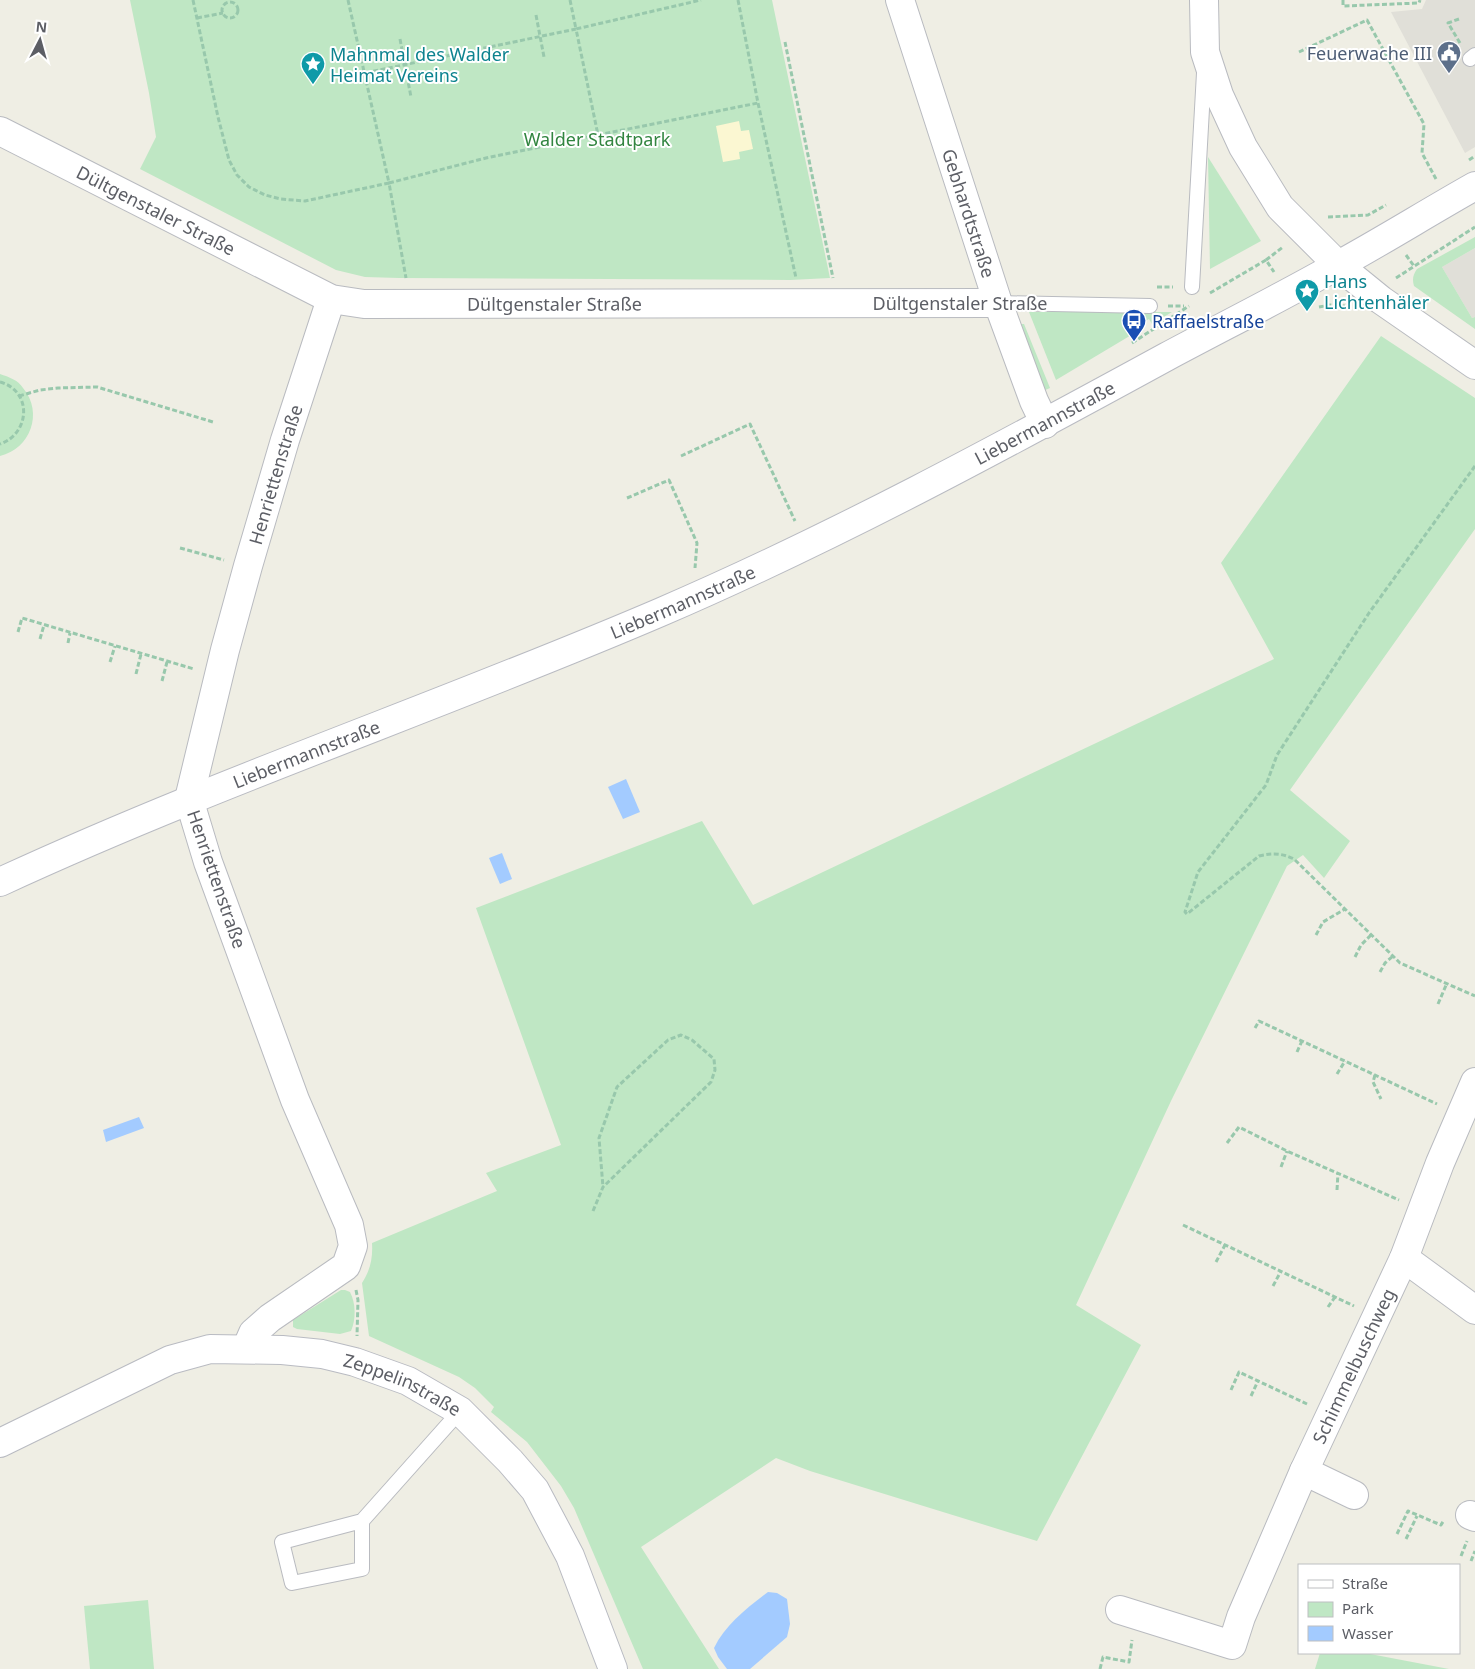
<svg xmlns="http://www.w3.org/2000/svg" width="1475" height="1669" font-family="'Noto Sans',sans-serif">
	<rect width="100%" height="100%" fill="#efeee4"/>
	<g fill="#e0dfd8">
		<polygon points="1426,0 1475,0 1475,147 1465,153 1391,12 1422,9"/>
		<polygon points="1475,248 1475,317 1472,318 1442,267"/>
	</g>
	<g fill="#bfe7c4">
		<polygon points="130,0 772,0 830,278 790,280 399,278 365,277 336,270 140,169 156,137 149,93"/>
		<polygon points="1208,157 1261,241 1210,269"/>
		<path d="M1475,237V248L1442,267L1472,318L1475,317V329L1414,286C1412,279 1413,275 1417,269Z"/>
		<polygon points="1029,312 1172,312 1152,324 1149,319 1136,326 1138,331 1056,380"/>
		<polygon points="1014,324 1024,324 1050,388 1036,394"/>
		<path d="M1381,336L1475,398V529L1290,790L1350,841L1324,878L1303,855L1287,866L1171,1101L1076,1305L1141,1345L1037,1541L810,1471L776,1458L641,1547L719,1669H643L574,1508L561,1486L527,1442L491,1412L494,1407L475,1388L459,1377L369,1336L362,1283C370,1271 373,1258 372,1243L497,1191L486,1173L561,1145L476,908L702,821L753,905L1274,659L1221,563Z"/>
		<path d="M0,374C9,377 18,380 23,388C44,413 30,449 0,456Z"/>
		<path d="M341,1290H345L350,1292C356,1303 356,1320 351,1331L340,1334L297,1329L293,1327V1320Z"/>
		<polygon points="148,1600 154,1669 90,1669 84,1606"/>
		<polygon points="1320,1653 1365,1653 1449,1669 1315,1669"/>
	</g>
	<polygon fill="#fbf7d2" points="739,121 741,131 749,130 753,149 739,152 740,159 723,162 716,126"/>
	<g fill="#a3cbff">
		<polygon points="626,779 640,812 623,819 608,787"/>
		<polygon points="502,853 512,879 500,884 489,858"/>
		<polygon points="139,1117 144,1128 106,1142 103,1130"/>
		<path d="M768,1592L777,1593L787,1599L790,1624L787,1637L750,1669H727L718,1657L714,1648C725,1625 747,1608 768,1592Z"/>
	</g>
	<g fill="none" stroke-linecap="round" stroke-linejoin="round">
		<defs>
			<g id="lane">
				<polyline points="1470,59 1475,55"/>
				<polyline points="1192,287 1204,73"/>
				<polyline points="998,303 1150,306"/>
				<polyline points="362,1521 282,1542 292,1583 362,1569 362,1521 460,1411"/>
			</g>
			<g id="street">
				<path id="s1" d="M900,0L998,303L1034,401L1045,424"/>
				<polyline points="1204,0 1205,52 1219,95 1243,147 1280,207 1338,265 1381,300 1475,365"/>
				<path id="s2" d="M0,131L331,299L364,304L998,303"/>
				<polyline points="1404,1258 1475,1310"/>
				<path id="s3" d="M246,1349L253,1333L270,1318L346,1266L353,1246L349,1225L295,1100L208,862L189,799L225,650L248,566L285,440L331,299"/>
				<polyline points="1304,1471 1354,1495"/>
				<polyline points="1470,1515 1475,1517"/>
				<path id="s4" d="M1120,1610L1232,1645L1241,1617L1304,1471L1404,1258L1440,1163L1475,1082"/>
			</g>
			<g id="secondary">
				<path id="s5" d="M0,882C216,782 442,706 661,612C835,537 1001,447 1166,357C1222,327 1278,299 1333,268C1381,242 1427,213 1475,186"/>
				<path id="s6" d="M0,1443L170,1360L210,1349L282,1350L322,1354L355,1362L408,1381L460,1411L510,1461L535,1490L570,1556L613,1669"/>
			</g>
		</defs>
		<use href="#lane" stroke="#b9bbc0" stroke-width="16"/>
		<use href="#street" stroke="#b9bbc0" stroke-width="30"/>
		<use href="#secondary" stroke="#b9bbc2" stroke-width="30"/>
		<g stroke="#98c8ac" stroke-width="3" stroke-dasharray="5 2.5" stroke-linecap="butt">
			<polyline points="193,0 218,117 229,160 237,175 249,187 265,195 281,199 305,201 389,183 406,278"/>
			<polyline points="348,0 389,183 486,158 598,135 576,29 365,73"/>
			<polyline points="570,0 576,29 701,0"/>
			<polyline points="738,0 758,103 796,278"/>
			<polyline points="1343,0 1343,6 1419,3 1420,0"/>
			<circle cx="230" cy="10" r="8"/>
			<polyline points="536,15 544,57"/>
			<polyline points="197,18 223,13"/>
			<polyline points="1459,19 1448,23 1460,43"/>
			<polyline points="400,39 411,97"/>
			<polyline points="785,42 833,278"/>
			<polyline points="1299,52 1367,20 1424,124 1422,153 1436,179"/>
			<polyline points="598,135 758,103"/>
			<polyline points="1469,160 1475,156"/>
			<polyline points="1328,217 1368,215 1386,205"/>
			<polyline points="1406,255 1414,266"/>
			<polyline points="1266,260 1283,247"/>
			<polyline points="1396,278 1475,227"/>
			<polyline points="1157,287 1173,287"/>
			<polyline points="1210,293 1266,260 1274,272"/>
			<polyline points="1168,306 1184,306"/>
			<polyline points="1319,307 1330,305 1345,306"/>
			<polyline points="1132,343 1189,306"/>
			<path d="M0,382C33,391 30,434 0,444"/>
			<polyline points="19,396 40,390 58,388 97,387 213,422"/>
			<polyline points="681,456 750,424 795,521"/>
			<path d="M1475,466L1369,613L1277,755L1266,785L1198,872L1185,912L1187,914L1259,856C1272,853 1282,853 1294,859L1400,963L1475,996"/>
			<polyline points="627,498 669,480 697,543 695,568"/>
			<polyline points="180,548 224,560"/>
			<polyline points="18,632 22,618 194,669"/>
			<polyline points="40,639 44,625"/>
			<polyline points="68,643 70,633"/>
			<polyline points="110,662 115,646"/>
			<polyline points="136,674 141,654"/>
			<polyline points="162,681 167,662"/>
			<polyline points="1316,935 1323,922 1345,909"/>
			<polyline points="1355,957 1361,945 1371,935"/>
			<polyline points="1380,972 1385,963 1393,956"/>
			<polyline points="1438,1004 1447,983"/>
			<polyline points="1255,1028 1259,1021 1437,1104"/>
			<polyline points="1297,1052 1302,1041"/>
			<polyline points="1337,1074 1345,1061"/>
			<polyline points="1375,1075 1373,1082 1381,1099"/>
			<polyline points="1227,1143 1239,1127 1287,1151 1399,1200"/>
			<polyline points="1281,1167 1287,1151"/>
			<polyline points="1337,1190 1338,1173"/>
			<polyline points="593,1211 603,1187 711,1082 715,1070 714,1059 692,1040 681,1035 668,1040 617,1087 599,1138 603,1187"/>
			<polyline points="1183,1225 1354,1306"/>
			<polyline points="1216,1262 1225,1245"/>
			<polyline points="1273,1286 1281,1271"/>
			<polyline points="356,1290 358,1300 357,1336"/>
			<polyline points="1328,1307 1335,1297"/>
			<polyline points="1231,1390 1239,1372 1307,1404"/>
			<polyline points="1251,1396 1258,1381"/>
			<polyline points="1397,1534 1408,1511 1441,1525 1444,1520"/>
			<polyline points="1406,1539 1417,1516"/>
			<polyline points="1461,1556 1467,1541"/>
			<polyline points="1471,1561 1475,1551"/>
			<polyline points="1100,1669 1103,1657 1129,1662 1132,1640"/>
		</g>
		<use href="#lane" stroke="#fff" stroke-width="14"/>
		<use href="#street" stroke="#fff" stroke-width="28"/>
		<use href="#secondary" stroke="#fff" stroke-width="28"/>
	</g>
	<defs>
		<symbol id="civic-pin" viewBox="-11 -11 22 30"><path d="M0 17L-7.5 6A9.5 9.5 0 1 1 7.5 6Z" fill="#5c6f8a" stroke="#fff"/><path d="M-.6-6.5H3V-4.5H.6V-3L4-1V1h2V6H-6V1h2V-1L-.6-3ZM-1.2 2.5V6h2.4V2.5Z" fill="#fff"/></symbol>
		<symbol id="sight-pin" viewBox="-11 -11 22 30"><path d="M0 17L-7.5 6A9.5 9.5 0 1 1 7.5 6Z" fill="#0f9aa8" stroke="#fff"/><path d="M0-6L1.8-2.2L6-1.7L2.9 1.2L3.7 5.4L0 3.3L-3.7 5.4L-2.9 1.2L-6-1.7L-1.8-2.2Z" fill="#fff"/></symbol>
		<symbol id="bus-pin" viewBox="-11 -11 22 30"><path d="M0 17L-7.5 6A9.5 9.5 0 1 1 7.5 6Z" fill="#1a4fb4" stroke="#fff"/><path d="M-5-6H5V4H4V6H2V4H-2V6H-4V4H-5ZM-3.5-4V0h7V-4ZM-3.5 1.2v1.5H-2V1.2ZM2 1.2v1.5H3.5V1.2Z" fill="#fff"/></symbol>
	</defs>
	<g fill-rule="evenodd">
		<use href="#civic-pin" x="1435" y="39" width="28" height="38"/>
		<use href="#sight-pin" x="299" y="50" width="28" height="38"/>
		<use href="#sight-pin" x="1293" y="277" width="28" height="38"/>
		<use href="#bus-pin" x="1120" y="307" width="28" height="38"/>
	</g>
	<g text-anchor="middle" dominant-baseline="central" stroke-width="4" stroke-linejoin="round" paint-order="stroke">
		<g font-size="18" fill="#4e5e75" stroke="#fff" text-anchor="end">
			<text x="1432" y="53">Feuerwache III</text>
		</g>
		<g font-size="18" fill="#0d838f" stroke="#fff" text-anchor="start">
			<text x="330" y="54">Mahnmal des Walder<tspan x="330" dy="21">Heimat Vereins</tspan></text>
			<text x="1324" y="281">Hans<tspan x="1324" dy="21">Lichtenhäler</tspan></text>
		</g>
		<g font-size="18" fill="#328540" stroke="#fff">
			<text x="597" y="139">Walder Stadtpark</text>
		</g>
		<g font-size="18" fill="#5c5e65" stroke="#fff">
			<text stroke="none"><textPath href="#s2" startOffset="175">Dültgenstaler Straße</textPath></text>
			<text stroke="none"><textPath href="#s1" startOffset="224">Gebhardtstraße</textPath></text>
			<text x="960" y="303">Dültgenstaler Straße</text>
			<text stroke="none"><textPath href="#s2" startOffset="595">Dültgenstaler Straße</textPath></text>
			<text stroke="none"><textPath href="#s5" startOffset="1142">Liebermannstraße</textPath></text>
			<text stroke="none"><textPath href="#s3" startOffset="966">Henriettenstraße</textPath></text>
			<text stroke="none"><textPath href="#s5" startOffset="738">Liebermannstraße</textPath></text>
			<text stroke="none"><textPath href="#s5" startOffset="332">Liebermannstraße</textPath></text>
			<text transform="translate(217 879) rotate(71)">Henriettenstraße</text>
			<text stroke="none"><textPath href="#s4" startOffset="422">Schimmelbuschweg</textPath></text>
			<text stroke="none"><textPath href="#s6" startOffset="429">Zeppelinstraße</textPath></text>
		</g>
		<g font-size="18" fill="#164399" stroke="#fff" text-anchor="start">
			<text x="1152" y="321">Raffaelstraße</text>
		</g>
	</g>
	<rect x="1298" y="1564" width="162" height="90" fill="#ffffff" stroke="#bebfc1"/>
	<rect x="1308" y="1580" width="25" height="8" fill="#ffffff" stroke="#bebfc1"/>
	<text x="1342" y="1589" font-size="15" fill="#5c5e65">Straße</text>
	<rect x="1308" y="1602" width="25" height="15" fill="#bfe7c4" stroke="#bebfc1"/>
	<text x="1342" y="1614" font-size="15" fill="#5c5e65">Park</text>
	<rect x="1308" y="1626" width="25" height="15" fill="#a3cbff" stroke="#bebfc1"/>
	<text x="1342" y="1639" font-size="15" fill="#5c5e65">Wasser</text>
	<g transform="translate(40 40) rotate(6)" stroke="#ffffff" stroke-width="4" paint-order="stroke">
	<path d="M0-4L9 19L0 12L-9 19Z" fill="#5c5e65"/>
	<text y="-8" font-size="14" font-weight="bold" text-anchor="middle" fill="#5c5e65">N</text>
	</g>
</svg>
